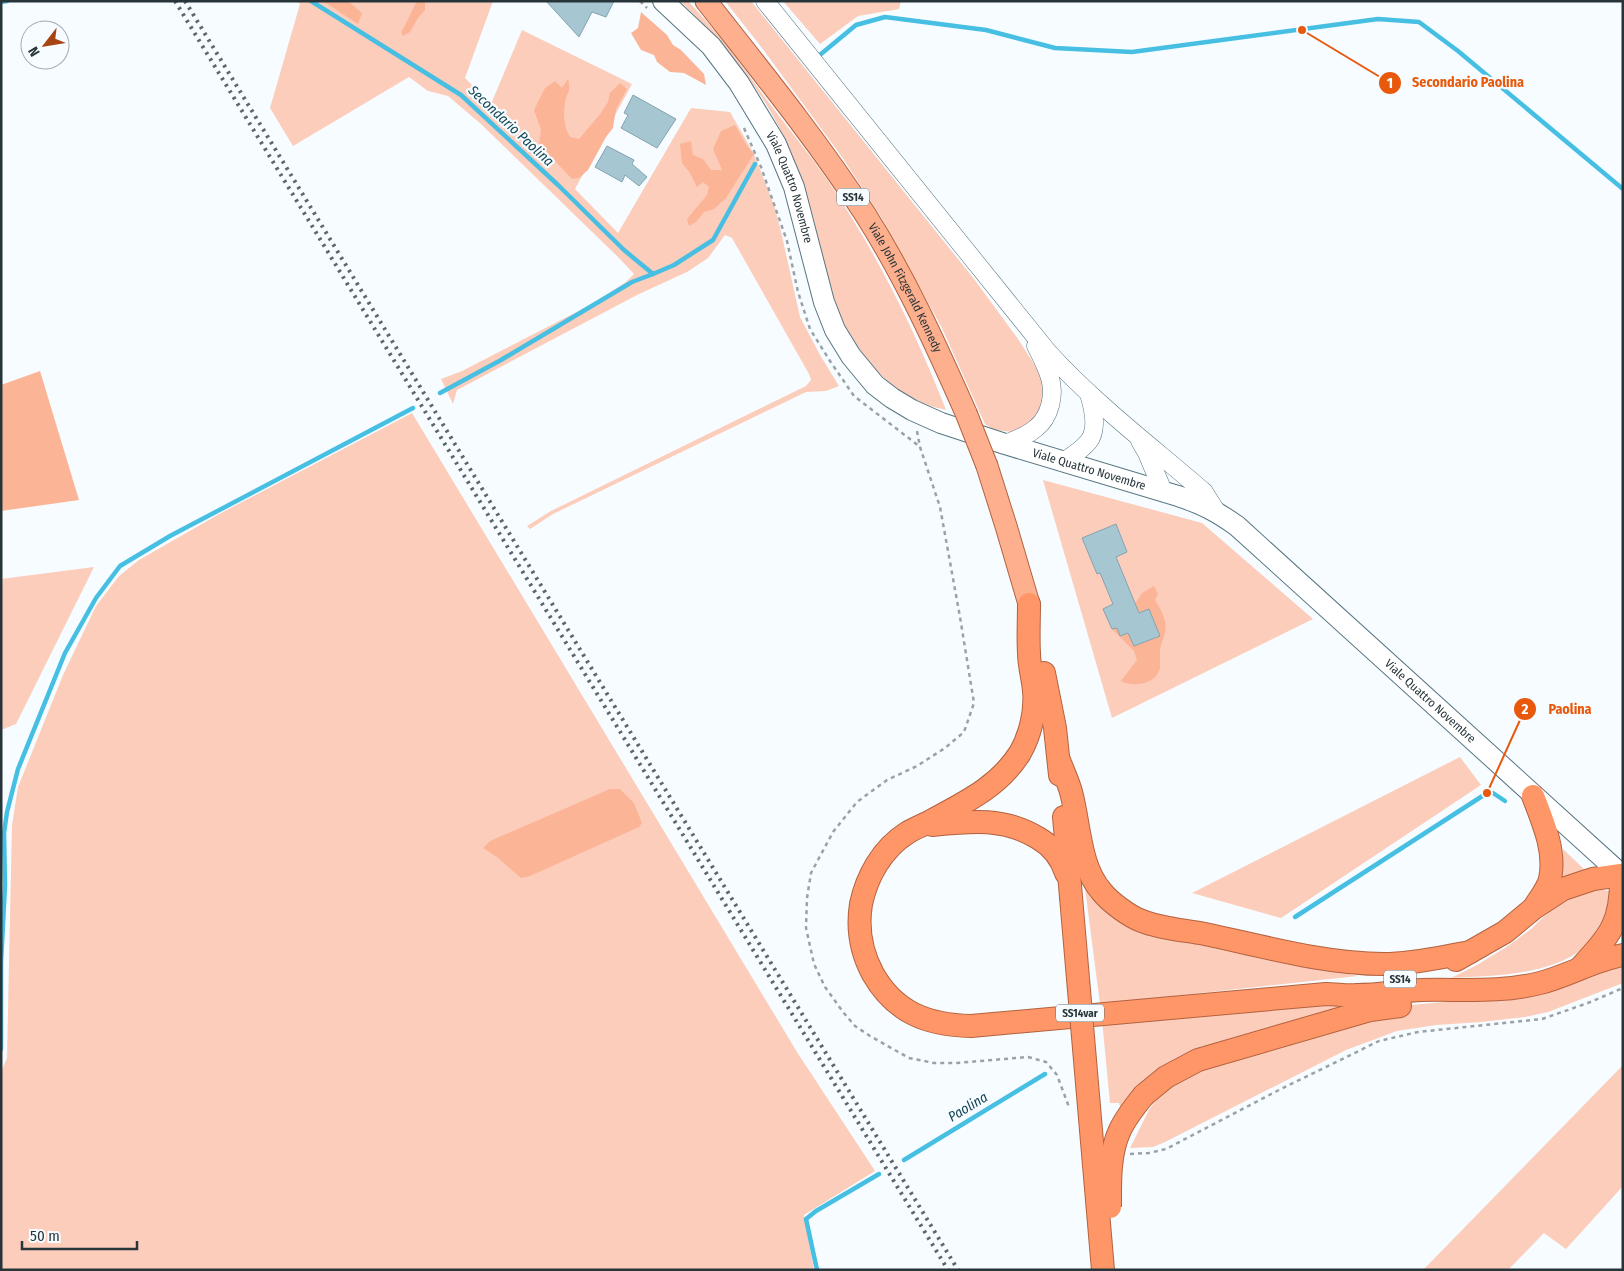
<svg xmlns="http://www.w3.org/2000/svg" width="1624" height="1271" font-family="'Fira Sans Condensed',sans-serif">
	<rect width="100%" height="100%" fill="#f6fcff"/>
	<g fill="#fccdbb">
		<polygon points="297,1 493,1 465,78 491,104 522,30 632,84 575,189 618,233 691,108 730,112 754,154 775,208 782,236 800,317 820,355 839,386 826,391 806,392 553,514 530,529 527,526 551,511 806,386 811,380 809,374 732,238 725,235 708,258 687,272 639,294 457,390 453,404 441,379 462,371 594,303 626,282 634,274 619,258 481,124 448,96 428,91 409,77 293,146 270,108 300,4"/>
		<path d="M680,1H688C720,34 746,72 773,108C791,132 811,156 828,181C876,252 915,330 946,410C934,407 921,404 910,397C880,380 854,347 840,315C825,281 821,242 810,206C803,182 794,157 783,135C758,84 721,40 680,1Z"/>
		<polygon points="725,1 751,1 974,279 1018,339 1041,375 1047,395 1041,412 1026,427 1012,432 994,430 985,424 942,328 881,217 842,157 759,44"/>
		<polygon points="783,1 901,1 899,9 858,16 820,44"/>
		<polygon points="412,413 797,1052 875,1171 804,1215 814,1270 1,1270 1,1072 7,1058 12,825 18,787 63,675 96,606 119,576 139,560 221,513"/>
		<polygon points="1043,480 1202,523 1313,619 1112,718"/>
		<polygon points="94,567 16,724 1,730 1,579"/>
		<polygon points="1460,757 1481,785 1281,918 1192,893"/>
		<path d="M1563,849L1586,871L1558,881C1563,870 1563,861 1563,849Z"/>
		<polygon points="1085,888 1129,924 1164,935 1358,976 1100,1004"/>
		<path d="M1594,889L1610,891C1609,899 1610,919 1607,925C1605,929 1599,933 1596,937C1560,976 1501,975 1451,978L1477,965L1508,946L1531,929L1561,900Z"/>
		<polygon points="1623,960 1623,983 1548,1012 1525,1017 1481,1022 1436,1025 1397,1031 1346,1050 1165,1142 1153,1147 1130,1148 1149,1110 1161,1092 1199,1070 1401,1006 1474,999"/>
		<polygon points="1362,1001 1195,1055 1121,1110 1119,1103 1110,1103 1102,1020"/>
		<polygon points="1623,1065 1623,1186 1566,1249 1544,1233 1508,1270 1423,1270"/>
	</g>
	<g fill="#fcb497">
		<polygon points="323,1 348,1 362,13 358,24"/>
		<path d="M417,1H425V10L418,18L410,32L403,36L401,32C408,22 411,11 417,1Z"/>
		<polygon points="641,12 667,35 673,45 681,50 704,74 706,85 684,73 670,72 657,62 654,55 641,50 631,33 638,28"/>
		<path d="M568,79C571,93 568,90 565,102C563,114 564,127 570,137L579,139L601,113L608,102L610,93L620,83L627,89L616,109L613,128L606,137L588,170L579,178L572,179L539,144L541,130L534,110L545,88L555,81L562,88Z"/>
		<polygon points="735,125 747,146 754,154 726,198 714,209 704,212 696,222 689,226 687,219 707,195 709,187 703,182 697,187 690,173 682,163 680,144 691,141 693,155 703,159 711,170 722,170 713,149 721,131"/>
		<polygon points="40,371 79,500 1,511 1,385"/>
		<path d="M1154,586L1158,594L1155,600C1162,611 1169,624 1164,637C1162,642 1160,646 1160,652C1159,657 1161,663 1160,668C1157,684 1133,688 1121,681L1137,660L1134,651L1112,629L1117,628L1120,636L1128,633L1134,646L1160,636L1149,609L1139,613L1135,604L1142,593Z"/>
		<polygon points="610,789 620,789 634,803 642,823 639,827 530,876 521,878 497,857 483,848 490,841"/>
	</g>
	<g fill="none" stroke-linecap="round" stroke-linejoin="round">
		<g stroke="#46bfe3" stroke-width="4.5">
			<polyline points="311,1 461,95 558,185 624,250 653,274 674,265 713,240 755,164"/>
			<polyline points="1,2 7,1"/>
			<polyline points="821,54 856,25 885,17 986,30 1055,48 1132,52 1378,19 1419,22 1458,51 1623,189"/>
			<polyline points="440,393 501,360 632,282 653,274"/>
			<polyline points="1295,917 1487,793 1493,793 1505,801"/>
			<polyline points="1,1049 1,963 5,885 4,833 7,812 18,769 65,653 96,598 120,566 170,536 413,408"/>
			<polyline points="904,1160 1045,1074"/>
			<polyline points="817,1270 806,1219 816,1211 879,1174"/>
		</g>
	</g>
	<g fill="#a6c6d1" stroke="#84a3af">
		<polygon points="546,1 614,1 606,17 592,12 579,37"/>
		<polygon points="633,95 676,119 657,148 621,128 628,115 624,113"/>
		<polygon points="607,146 634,160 632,164 647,177 639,186 625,175 622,182 595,167"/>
		<polygon points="1116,524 1127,552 1116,557 1139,613 1149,609 1160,636 1134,646 1128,633 1120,636 1117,628 1112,629 1103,609 1113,604 1100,573 1097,574 1082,538"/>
	</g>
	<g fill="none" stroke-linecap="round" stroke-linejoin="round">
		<defs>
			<g id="tertiary">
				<path d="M765,1L1047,351C1094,403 1151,446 1204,492L1216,511"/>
				<polyline points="1140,441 1147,453 1163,491"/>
				<path d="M1005,444C1016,440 1027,436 1036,428C1050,417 1055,395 1050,378C1047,367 1041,356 1036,346"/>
				<path d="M1063,462C1072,456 1082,450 1089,441C1098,429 1093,407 1089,394"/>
			</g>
			<g id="secondary">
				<path id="s1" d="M663,1L711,46L739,83L776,144L794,187L824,302L835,330L851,356L875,385L892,398L912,410L941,423L1005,444L1178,496C1202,504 1216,511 1237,526L1623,876"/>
			</g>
			<g id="primary">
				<path id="s2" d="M706,1C761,71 817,140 865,214C905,277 936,345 966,413"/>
				<polyline points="987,466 1006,526 1029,604"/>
			</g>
			<g id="trunk">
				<path d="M1029,604C1029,620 1028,637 1029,653C1029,666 1033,678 1034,691C1036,711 1030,736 1020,753C998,788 962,804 927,823C921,826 913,829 907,833C882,849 867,876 861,904C857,929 861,952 873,974C895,1013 928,1025 971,1026L1326,994C1337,994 1347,996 1357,995C1379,995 1400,991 1422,990C1461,989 1501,993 1540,983C1568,976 1594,960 1623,955"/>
				<polyline points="1044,673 1055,728 1060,775"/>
				<path d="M1059,760C1063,771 1068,781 1071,792C1080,825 1079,866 1102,892C1110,902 1130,917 1142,921C1162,929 1184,930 1205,934C1262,946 1325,964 1384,964C1413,964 1441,957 1470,952"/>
				<path d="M1533,796C1543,822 1556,851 1550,879C1548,888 1540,898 1535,906"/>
				<polyline points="1064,817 1071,897"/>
				<path d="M932,825C970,821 1004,817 1038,838C1052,846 1061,857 1066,873"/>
				<path d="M1456,960L1505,932L1534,908L1563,889L1593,879L1621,875C1622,922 1611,934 1581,967"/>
				<polyline points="1144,1095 1166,1077 1198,1060 1370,1010 1400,1006"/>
			</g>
		</defs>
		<use href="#tertiary" stroke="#577580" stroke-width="19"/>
		<use href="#secondary" stroke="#577580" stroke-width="22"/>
		<use href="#primary" stroke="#b3623f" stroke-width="23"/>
		<use href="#trunk" stroke="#b3623f" stroke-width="24"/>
		<g stroke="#99a3a6" stroke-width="2.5" stroke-dasharray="4 4" stroke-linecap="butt">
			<polyline points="640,1 647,8"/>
			<polyline points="744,128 761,167 787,241 798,292 810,329 830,361 854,396 919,446"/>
			<polyline points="917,431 920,447 940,507 960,617 974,703 964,732 945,748 917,766 887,780 857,802 833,832 811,873 807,898 806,928 814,964 825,987 843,1012 855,1026 870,1036 909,1058 934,1063 956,1063 1028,1057 1046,1062 1057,1075 1069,1107"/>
			<polyline points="1130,1154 1149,1153 1166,1149 1277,1091 1379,1041 1418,1032 1542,1019 1588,1003 1623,988"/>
		</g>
		<use href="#tertiary" stroke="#fff" stroke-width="18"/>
		<use href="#secondary" stroke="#fff" stroke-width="20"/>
		<use href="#primary" stroke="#feb08e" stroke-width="21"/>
		<use href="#trunk" stroke="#fe9668" stroke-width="22"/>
		<g stroke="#5c676c" stroke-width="4" stroke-dasharray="2.5 5" stroke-linecap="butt">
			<polyline points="175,1 948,1270"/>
			<polyline points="185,1 958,1270"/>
		</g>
		<defs>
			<polyline id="primary-bridge" points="966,413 987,466"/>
			<g id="trunk-bridge">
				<polyline points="1071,897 1103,1270"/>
				<path d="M1110,1207C1110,1182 1109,1153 1120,1130C1126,1117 1135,1106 1144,1095"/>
			</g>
		</defs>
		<use href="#primary-bridge" stroke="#b3623f" stroke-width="23" stroke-linecap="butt"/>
		<use href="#trunk-bridge" stroke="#b3623f" stroke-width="24" stroke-linecap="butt"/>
		<use href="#primary-bridge" stroke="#feb08e" stroke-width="21"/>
		<use href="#trunk-bridge" stroke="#fe9668" stroke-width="22"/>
	</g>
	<g text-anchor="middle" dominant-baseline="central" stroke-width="4.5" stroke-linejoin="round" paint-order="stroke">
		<g fill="#f6fcff" stroke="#657074" stroke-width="1">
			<rect x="837" y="188.5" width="32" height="17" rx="4"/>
			<rect x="1384" y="970.5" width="32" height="17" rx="4"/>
			<rect x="1056" y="1004.5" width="48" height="17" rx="4"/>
		</g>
		<g font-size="11" font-weight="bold" fill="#273439">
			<text x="853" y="197">SS14</text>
			<text x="1400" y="979">SS14</text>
			<text x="1080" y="1013">SS14var</text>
		</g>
		<g font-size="12" fill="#273439" stroke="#f6fcff">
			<text stroke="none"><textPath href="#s1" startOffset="229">Viale Quattro Novembre</textPath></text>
			<text stroke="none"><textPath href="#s2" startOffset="350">Viale John Fitzgerald Kennedy</textPath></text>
			<text stroke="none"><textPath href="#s1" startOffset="679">Viale Quattro Novembre</textPath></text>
			<text stroke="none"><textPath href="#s1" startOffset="1099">Viale Quattro Novembre</textPath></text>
		</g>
		<g font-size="14" font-style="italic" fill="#134656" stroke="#f6fcff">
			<text transform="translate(511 126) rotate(43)">Secondario Paolina</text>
			<text transform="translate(968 1107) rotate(-31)">Paolina</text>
		</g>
	</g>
	<path fill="none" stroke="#e8590c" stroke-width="2" d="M1302 30L1390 83M1487 793L1525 709"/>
	<g fill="#e8590c" stroke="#f6fcff" stroke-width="2">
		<circle cx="1302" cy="30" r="5"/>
		<circle cx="1487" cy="793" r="5"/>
		<circle cx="1390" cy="83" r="12"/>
		<circle cx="1525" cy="709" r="12"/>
	</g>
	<g font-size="15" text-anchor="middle" font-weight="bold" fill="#fff">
		<text x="1390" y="88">1</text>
		<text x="1525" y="714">2</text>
	</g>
	<g font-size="14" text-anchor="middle" font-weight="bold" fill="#e8590c" stroke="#f6fcff" stroke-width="4.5" stroke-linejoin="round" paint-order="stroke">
		<text x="1468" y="87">Secondario Paolina</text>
		<text x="1570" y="714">Paolina</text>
	</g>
	<rect width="1624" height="1271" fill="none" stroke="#273439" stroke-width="5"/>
	<g transform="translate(45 45) rotate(239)"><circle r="24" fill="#f6fcff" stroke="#a3acb0"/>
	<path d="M0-4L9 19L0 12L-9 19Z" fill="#a84412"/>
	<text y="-8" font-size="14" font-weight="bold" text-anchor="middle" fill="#273439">N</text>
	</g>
	<path d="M22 1241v8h115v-8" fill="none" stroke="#273439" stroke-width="2.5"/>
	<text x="30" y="1241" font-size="15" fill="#273439" stroke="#f6fcff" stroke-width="4" paint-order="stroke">50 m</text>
</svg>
